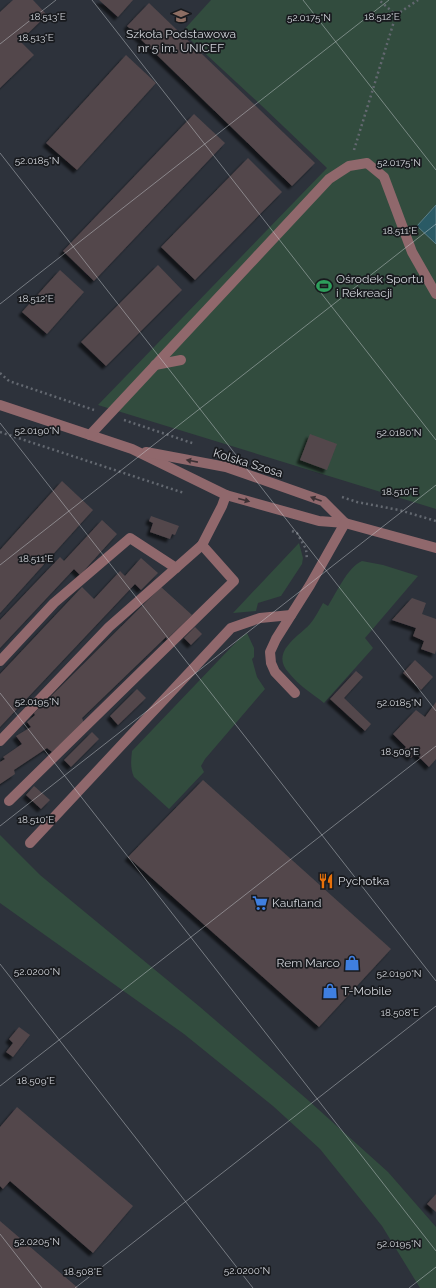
<svg xmlns="http://www.w3.org/2000/svg" width="436" height="1288" font-family="Raleway,sans-serif">
	<defs>
		<filter id="shadow"><feDropShadow dx="-3.5" dy="3.5" stdDeviation="1" flood-color="#0009"/></filter>
	</defs>
	<rect width="100%" height="100%" fill="#2d323b"/>
	<g fill="#324c3e">
		<polygon points="211,0 436,0 436,509 98,405 327,168 262,106 182,32"/>
		<polygon points="299,543 303,558 302,564 281,596 258,603 256,611 233,613"/>
		<path d="M362,561L383,565L418,576L365,638L373,648L324,703C313,694 298,685 289,673C270,652 297,638 310,624C315,618 319,610 323,603L328,606C337,592 347,568 362,561Z"/>
		<path d="M247,633L254,648V657L252,659L257,677L265,689L205,759L201,766L204,772L169,809L134,777C130,768 131,760 132,751L239,639Z"/>
		<polygon points="0,835 40,875 200,1007 309,1101 388,1172 436,1227 436,1288 420,1288 382,1226 320,1149 273,1106 184,1034 0,903"/>
	</g>
	<polygon fill="#2a5a65" stroke="#5c7f88" points="436,205 436,244 417,226"/>
	<g fill="#53474b" filter="url(#shadow)">
		<polygon points="13,0 33,0 47,15 20,41 34,55 0,88 0,12"/>
		<polygon points="99,0 133,0 118,17"/>
		<polygon points="149,3 315,163 292,186 127,26"/>
		<polygon points="126,55 156,83 77,170 46,143"/>
		<polygon points="194,114 225,143 94,281 63,251"/>
		<polygon points="248,158 282,192 195,280 161,247"/>
		<polygon points="158,265 182,290 106,366 81,342"/>
		<polygon points="60,270 84,292 47,334 22,312"/>
		<polygon points="310,434 337,444 327,470 300,460"/>
		<polygon points="62,481 93,510 0,613 0,550"/>
		<polygon points="151,516 179,526 175,535 172,534 170,539 150,532 153,523 149,521"/>
		<polygon points="102,520 117,534 80,575 74,569 0,648 0,620 60,557 64,561"/>
		<polygon points="141,558 158,573 141,590 135,584 0,727 0,674 82,587 94,599 120,571 125,576"/>
		<polygon points="161,587 192,615 167,639 166,637 82,718 84,723 52,752 47,748 14,770 15,774 0,784 0,762 5,759 3,757 22,744 16,736 31,727 27,722 35,715 34,713"/>
		<polygon points="412,598 426,603 422,614 436,619 436,650 435,654 421,649 424,641 413,636 416,628 392,620"/>
		<polygon points="195,627 202,634 191,645 184,638"/>
		<polygon points="415,660 433,677 421,690 403,673"/>
		<polygon points="356,671 363,677 344,698 371,724 365,731 330,699"/>
		<polygon points="137,689 146,698 118,725 110,716"/>
		<polygon points="436,702 436,759 429,767 415,753 411,758 403,751 406,747 393,734 416,710 425,717"/>
		<polygon points="92,732 99,739 71,767 64,760"/>
		<polygon points="203,780 391,949 319,1027 128,857"/>
		<polygon points="34,786 50,800 41,809 26,795"/>
		<polygon points="19,1027 30,1035 13,1057 6,1052 13,1043 9,1039"/>
		<polygon points="17,1107 133,1206 93,1253 10,1181 3,1189 0,1186 0,1127"/>
		<polygon points="436,1194 436,1212 427,1204"/>
		<polygon points="0,1221 78,1288 0,1288"/>
	</g>
	<g fill="none" stroke-linecap="round" stroke-linejoin="round">
		<g stroke="#636870" stroke-width="2.5" stroke-dasharray="2 3" stroke-linecap="butt">
			<polyline points="396,15 418,0"/>
			<polyline points="354,150 396,15 379,0"/>
			<polyline points="0,373 9,381 94,410"/>
			<polyline points="124,420 195,444"/>
			<polyline points="0,432 184,493"/>
			<polyline points="342,497 357,502 399,510 436,521"/>
			<polyline points="292,531 297,533 306,549 307,559"/>
		</g>
		<g stroke="#90686c" stroke-width="10">
			<polyline points="155,365 181,360"/>
			<polyline points="0,405 132,449 226,495 319,521 345,523 436,548"/>
			<polyline points="90,435 329,179 349,166 367,163 384,177 412,252 436,294"/>
			<polyline points="146,452 226,467 272,483 323,501 345,523"/>
			<polyline points="0,661 54,603 130,538 176,568"/>
			<polyline points="295,693 275,672 271,663 270,652 276,639 310,585 345,523"/>
			<polyline points="0,741 109,627 202,545"/>
			<polyline points="9,801 234,581 202,545 222,506 226,495"/>
			<polyline points="30,843 231,628 260,618 291,615"/>
		</g>
	</g>
	<defs><path id="oneway-solid" d="M-6-.8H1V-3.2L6.5 0L1 3.2V.8H-6Z"/></defs>
	<g fill="#3c3135">
		<use href="#oneway-solid" transform="translate(192 461) rotate(-169)"/>
		<use href="#oneway-solid" transform="translate(316 499) rotate(-160)"/>
		<use href="#oneway-solid" transform="translate(244 500) rotate(15)"/>
	</g>
	<path fill="none" stroke="#d1d4da" stroke-width="1" stroke-opacity="0.45" d="M92,0L436,440M303,0L436,170M0,44L56,0M0,153L436,711M0,304L389,0M0,423L436,981M0,565L436,224M0,693L436,1251M0,826L436,485M0,964L253,1288M0,1086L436,746M0,1234L42,1288M75,1288L436,1006M409,1288L436,1267"/>
	<defs>
		<symbol id="school-bare" viewBox="-9 -9 18 18"><path d="M0-5L7-2L0 1L-7-2ZM-4 1L0 2.5L4 1V4Q0 6-4 4Z" fill="#8d6e63" stroke="#181a1e" stroke-width="2.5" paint-order="stroke"/></symbol>
		<symbol id="stadium-bare" viewBox="-9 -9 18 18"><path d="M0-5a6.5 5 0 1 0 0 10a6.5 5 0 1 0 0-10ZM-3.5-1.8h7v3.6h-7Z" fill="#2e9e5b" stroke="#181a1e" stroke-width="2.5" paint-order="stroke"/></symbol>
		<symbol id="restaurant-bare" viewBox="-9 -9 18 18"><path d="M-5-6h1v4h1v-4h1v4h1v-4h1v5L-1.5 .5V6h-2V.5L-5-1ZM5-6V6H3V1.5H1.5Q1.5-4 5-6Z" fill="#e8710a" stroke="#181a1e" stroke-width="2.5" paint-order="stroke"/></symbol>
		<symbol id="supermarket-bare" viewBox="-9 -9 18 18"><path d="M-6-5.5h2.5l.6 2H6L4.5 2H-2.5L-4.4-4H-6ZM-1.5 3.2a1.3 1.3 0 1 0 .1 0ZM3 3.2a1.3 1.3 0 1 0 .1 0Z" fill="#3f7fe0" stroke="#181a1e" stroke-width="2.5" paint-order="stroke"/></symbol>
		<symbol id="shop-bare" viewBox="-9 -9 18 18"><path d="M-5-2.5h2.3a2.7 3.5 0 0 1 5.4 0H5L5.5 6h-11ZM-1.5-2.5h3a1.5 2.3 0 0 0-3 0Z" fill="#3f7fe0" stroke="#181a1e" stroke-width="2.5" paint-order="stroke"/></symbol>
	</defs>
	<g fill-rule="evenodd">
		<use href="#school-bare" x="170" y="5" width="22" height="22"/>
		<use href="#stadium-bare" x="313" y="275" width="22" height="22"/>
		<use href="#restaurant-bare" x="315" y="870" width="22" height="22"/>
		<use href="#supermarket-bare" x="249" y="892" width="22" height="22"/>
		<use href="#shop-bare" x="341" y="952" width="22" height="22"/>
		<use href="#shop-bare" x="319" y="980" width="22" height="22"/>
	</g>
	<g text-anchor="middle" dominant-baseline="central" stroke-width="3.5" stroke-linejoin="round" paint-order="stroke">
		<g font-size="12" fill="#d1d4da" stroke="#181a1e" text-anchor="start">
			<text x="181" y="34" text-anchor="middle">Szkoła Podstawowa<tspan x="181" dy="14">nr 5 im. UNICEF</tspan></text>
			<text x="336" y="279">Ośrodek Sportu<tspan x="336" dy="14">i Rekreacji</tspan></text>
			<text x="338" y="881">Pychotka</text>
			<text x="272" y="903">Kaufland</text>
			<text x="340" y="963" text-anchor="end">Rem Marco</text>
			<text x="342" y="991">T-Mobile</text>
		</g>
		<g font-size="12" fill="#d1d4da" stroke="#181a1e">
			<text transform="translate(248 463) rotate(17)">Kolska Szosa</text>
		</g>
	</g>
	<g font-size="10" text-anchor="middle" fill="#d1d4da" stroke="#181a1e" stroke-width="3.5" stroke-linejoin="round" paint-order="stroke">
		<text x="48" y="20">18.513°E</text>
		<text x="382" y="20">18.512°E</text>
		<text x="309" y="21">52.0175°N</text>
		<text x="36" y="41">18.513°E</text>
		<text x="37" y="164">52.0185°N</text>
		<text x="399" y="166">52.0175°N</text>
		<text x="400" y="234">18.511°E</text>
		<text x="36" y="302">18.512°E</text>
		<text x="37" y="434">52.0190°N</text>
		<text x="399" y="436">52.0180°N</text>
		<text x="400" y="495">18.510°E</text>
		<text x="36" y="562">18.511°E</text>
		<text x="37" y="705">52.0195°N</text>
		<text x="399" y="706">52.0185°N</text>
		<text x="400" y="755">18.509°E</text>
		<text x="36" y="823">18.510°E</text>
		<text x="37" y="975">52.0200°N</text>
		<text x="399" y="977">52.0190°N</text>
		<text x="400" y="1016">18.508°E</text>
		<text x="36" y="1084">18.509°E</text>
		<text x="37" y="1245">52.0205°N</text>
		<text x="399" y="1247">52.0195°N</text>
		<text x="247" y="1274">52.0200°N</text>
		<text x="83" y="1275">18.508°E</text>
	</g>
</svg>
